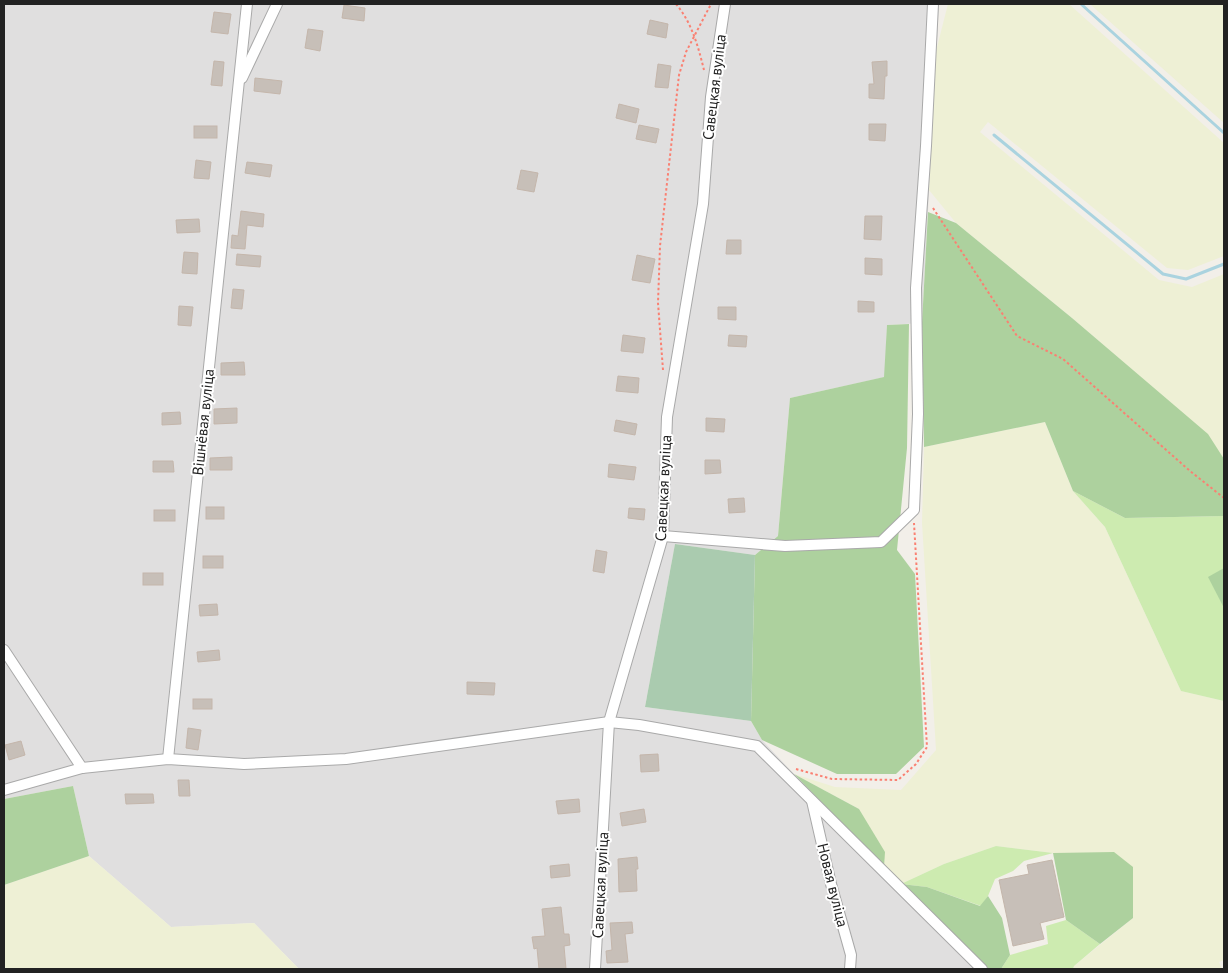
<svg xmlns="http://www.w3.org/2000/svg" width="1228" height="973" font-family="'PT Sans',sans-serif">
	<rect width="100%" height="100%" fill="#f2efe9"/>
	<polygon fill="#e0dfdf" points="4,4 939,4 922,323 887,325 885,377 790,398 778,536 755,555 675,544 645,707 751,721 762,740 794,774 891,874 989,969 299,969 254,923 171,927 89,856 73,786 4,799"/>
	<g fill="#eef0d5">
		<polygon points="948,4 1069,4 1224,143 1224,256 1188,270 1167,268 988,122 980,132 1159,280 1192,287 1224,274 1224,459 1207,434 1072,318 956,223 929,190 936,51"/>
		<polygon points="1090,4 1224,4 1224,123"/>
		<polygon points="1045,422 1073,491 1105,527 1181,691 1224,701 1224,960 1219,962 1222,969 1073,969 1074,966 1133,918 1053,853 996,846 944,864 901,884 884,867 859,809 794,774 835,787 901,790 936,750 922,523 924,447"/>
		<polygon points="89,856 171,927 254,923 299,969 4,969 4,885"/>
	</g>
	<g fill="#cdebb0">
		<polygon points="1073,491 1125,518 1224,516 1224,701 1181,691 1105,527"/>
		<polygon points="996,846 1053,853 1024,861 1013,871 995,879 988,896 981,906 927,887 901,884 944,864"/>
		<polygon points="1066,920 1100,944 1074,966 1073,969 1001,969 1010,955 1048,944 1046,926"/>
	</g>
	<g fill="#add19e">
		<polygon points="928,212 956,223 1072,318 1208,434 1224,459 1224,516 1125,518 1073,491 1045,422 924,447 922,323"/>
		<polygon points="909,324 907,448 897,550 915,574 924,747 896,774 837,774 762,740 751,721 755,555 778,536 790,398 884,377 887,325"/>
		<polygon points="1224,568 1224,608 1208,577"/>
		<polygon points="794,774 859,809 885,852 884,867"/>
		<polygon points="73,786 89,856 4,885 4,799"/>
		<polygon points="1114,852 1133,867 1133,918 1100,944 1066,920 1053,853"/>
		<polygon points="901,884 927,887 980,906 988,896 1002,918 1010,955 1001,969 989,969"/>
	</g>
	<polygon fill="#aacbaf" points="675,544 755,555 751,721 645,707"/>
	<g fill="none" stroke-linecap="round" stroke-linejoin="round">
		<g stroke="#aad3df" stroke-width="3">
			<polyline points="1081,4 1224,133"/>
			<polyline points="994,135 1163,274 1186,279 1224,264"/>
		</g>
	</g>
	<g fill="#c7bfb8" stroke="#c4b6ab">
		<polygon points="344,5 365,8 364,21 342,18"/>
		<polygon points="214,12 231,14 228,34 211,32"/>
		<polygon points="650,20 668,24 666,38 647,34"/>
		<polygon points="308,29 323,31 320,51 305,48"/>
		<polygon points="214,61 224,62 222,86 211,85"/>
		<polygon points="887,61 887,76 885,76 884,99 869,98 869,84 874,84 872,62"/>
		<polygon points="658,64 671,66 668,88 655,87"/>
		<polygon points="255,78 282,81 280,94 254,91"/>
		<polygon points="619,104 639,109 636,123 616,118"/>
		<polygon points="869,124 886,124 885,141 869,140"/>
		<polygon points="639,125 659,129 656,143 636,139"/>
		<rect x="194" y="126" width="23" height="12"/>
		<polygon points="196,160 211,162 209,179 194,178"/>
		<polygon points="247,162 272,165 270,177 245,173"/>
		<polygon points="521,170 538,173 534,192 517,189"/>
		<polygon points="241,211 264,214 263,227 247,225 245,249 231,248 232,235 238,236"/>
		<polygon points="865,216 882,216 881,240 864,239"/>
		<polygon points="199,219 200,232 177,233 176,220"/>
		<polygon points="727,240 741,240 741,254 726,254"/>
		<polygon points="184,252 198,253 197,274 182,273"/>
		<polygon points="237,254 261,256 260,267 236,265"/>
		<polygon points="637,255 655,259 650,283 632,280"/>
		<polygon points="865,258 882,259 882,275 865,274"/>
		<polygon points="233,289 244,290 242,309 231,308"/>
		<polygon points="858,301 874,302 874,312 858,312"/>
		<polygon points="179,306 193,307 191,326 178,325"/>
		<polygon points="718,307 736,307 736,320 718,319"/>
		<polygon points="623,335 645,338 643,353 621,351"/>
		<polygon points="729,335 747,336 746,347 728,346"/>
		<polygon points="244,362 245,375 221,375 221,363"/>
		<polygon points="618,376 639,378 638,393 616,391"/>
		<polygon points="237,408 237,423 214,424 214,409"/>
		<polygon points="180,412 181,424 162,425 162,413"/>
		<polygon points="706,418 725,419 724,432 706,431"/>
		<polygon points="616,420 637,424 635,435 614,431"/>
		<polygon points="232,457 232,470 210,470 210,458"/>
		<polygon points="705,460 720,460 721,473 705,474"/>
		<polygon points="153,461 173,461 174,472 153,472"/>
		<polygon points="609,464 636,467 634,480 608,477"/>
		<polygon points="744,498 745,512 729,513 728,499"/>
		<rect x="206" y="507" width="18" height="12"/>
		<polygon points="629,508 645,509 644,520 628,518"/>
		<rect x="154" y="510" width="21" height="11"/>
		<polygon points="596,550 607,552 604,573 593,571"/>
		<rect x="203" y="556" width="20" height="12"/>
		<rect x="143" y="573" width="20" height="12"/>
		<polygon points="217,604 218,615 200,616 199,605"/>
		<polygon points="219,650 220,660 198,662 197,652"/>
		<polygon points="467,682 495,683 494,695 467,694"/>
		<rect x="193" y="699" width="19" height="10"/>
		<polygon points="188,728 201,730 198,750 186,748"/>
		<polygon points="21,741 25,755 9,760 5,745"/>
		<polygon points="658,754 659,771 641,772 640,755"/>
		<polygon points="178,780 189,780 190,796 179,796"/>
		<polygon points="125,794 153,794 154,803 126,804"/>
		<polygon points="579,799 580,812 558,814 556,801"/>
		<polygon points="644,809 646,822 622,826 620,813"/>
		<polygon points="637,857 638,869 636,869 637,891 619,892 618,859"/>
		<polygon points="1052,860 1064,917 1040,923 1044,939 1013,946 999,880 1029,874 1027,865"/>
		<polygon points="569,864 570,876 551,878 550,866"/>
		<polygon points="561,907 564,934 569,934 570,945 564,946 566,969 539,969 537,948 534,949 532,937 545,936 542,909"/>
		<polygon points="632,922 633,933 625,934 628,962 607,963 606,951 612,950 610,923"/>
	</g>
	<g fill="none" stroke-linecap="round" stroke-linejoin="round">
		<defs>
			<g id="minor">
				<polyline points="242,78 277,4"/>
				<polyline points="663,536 785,546 881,542 914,510 918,414 916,288 926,146 933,4"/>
				<polyline points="4,650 82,768"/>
				<polyline points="168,759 247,4"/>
				<polyline points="4,790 82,768 168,759 244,764 346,759 609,722 639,725 757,746 982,969"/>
				<polyline points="812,801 831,884 851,955 850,969"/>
				<polyline points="595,969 609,722 663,536 667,417 703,204 711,97 725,4"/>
			</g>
		</defs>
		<use href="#minor" stroke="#a9a9a9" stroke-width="12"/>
		<g stroke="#fa8072" stroke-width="2" stroke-dasharray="2.5 2.5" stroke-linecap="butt">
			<path d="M676,4C692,23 698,46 704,70"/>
			<polyline points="933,208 1017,336 1063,359 1190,471 1224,498"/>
			<polyline points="663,370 658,303 660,246 679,75 686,52 711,4"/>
			<polyline points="796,769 832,779 898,780 916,764 927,747 914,523"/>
		</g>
		<use href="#minor" stroke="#fff" stroke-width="10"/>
	</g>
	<g text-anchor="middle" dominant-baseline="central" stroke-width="4" stroke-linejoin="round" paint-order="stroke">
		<g font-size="15" fill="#222" stroke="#fff">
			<text transform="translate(714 87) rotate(-83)">Савецкая вуліца</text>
			<text transform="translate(203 422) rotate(-84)">Вішнёвая вуліца</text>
			<text transform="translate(663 488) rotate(-87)">Савецкая вуліца</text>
			<text transform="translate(600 885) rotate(-87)">Савецкая вуліца</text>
			<text transform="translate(833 885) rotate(76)">Новая вуліца</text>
		</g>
	</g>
	<rect width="1228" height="973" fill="none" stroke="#222222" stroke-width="10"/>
</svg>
